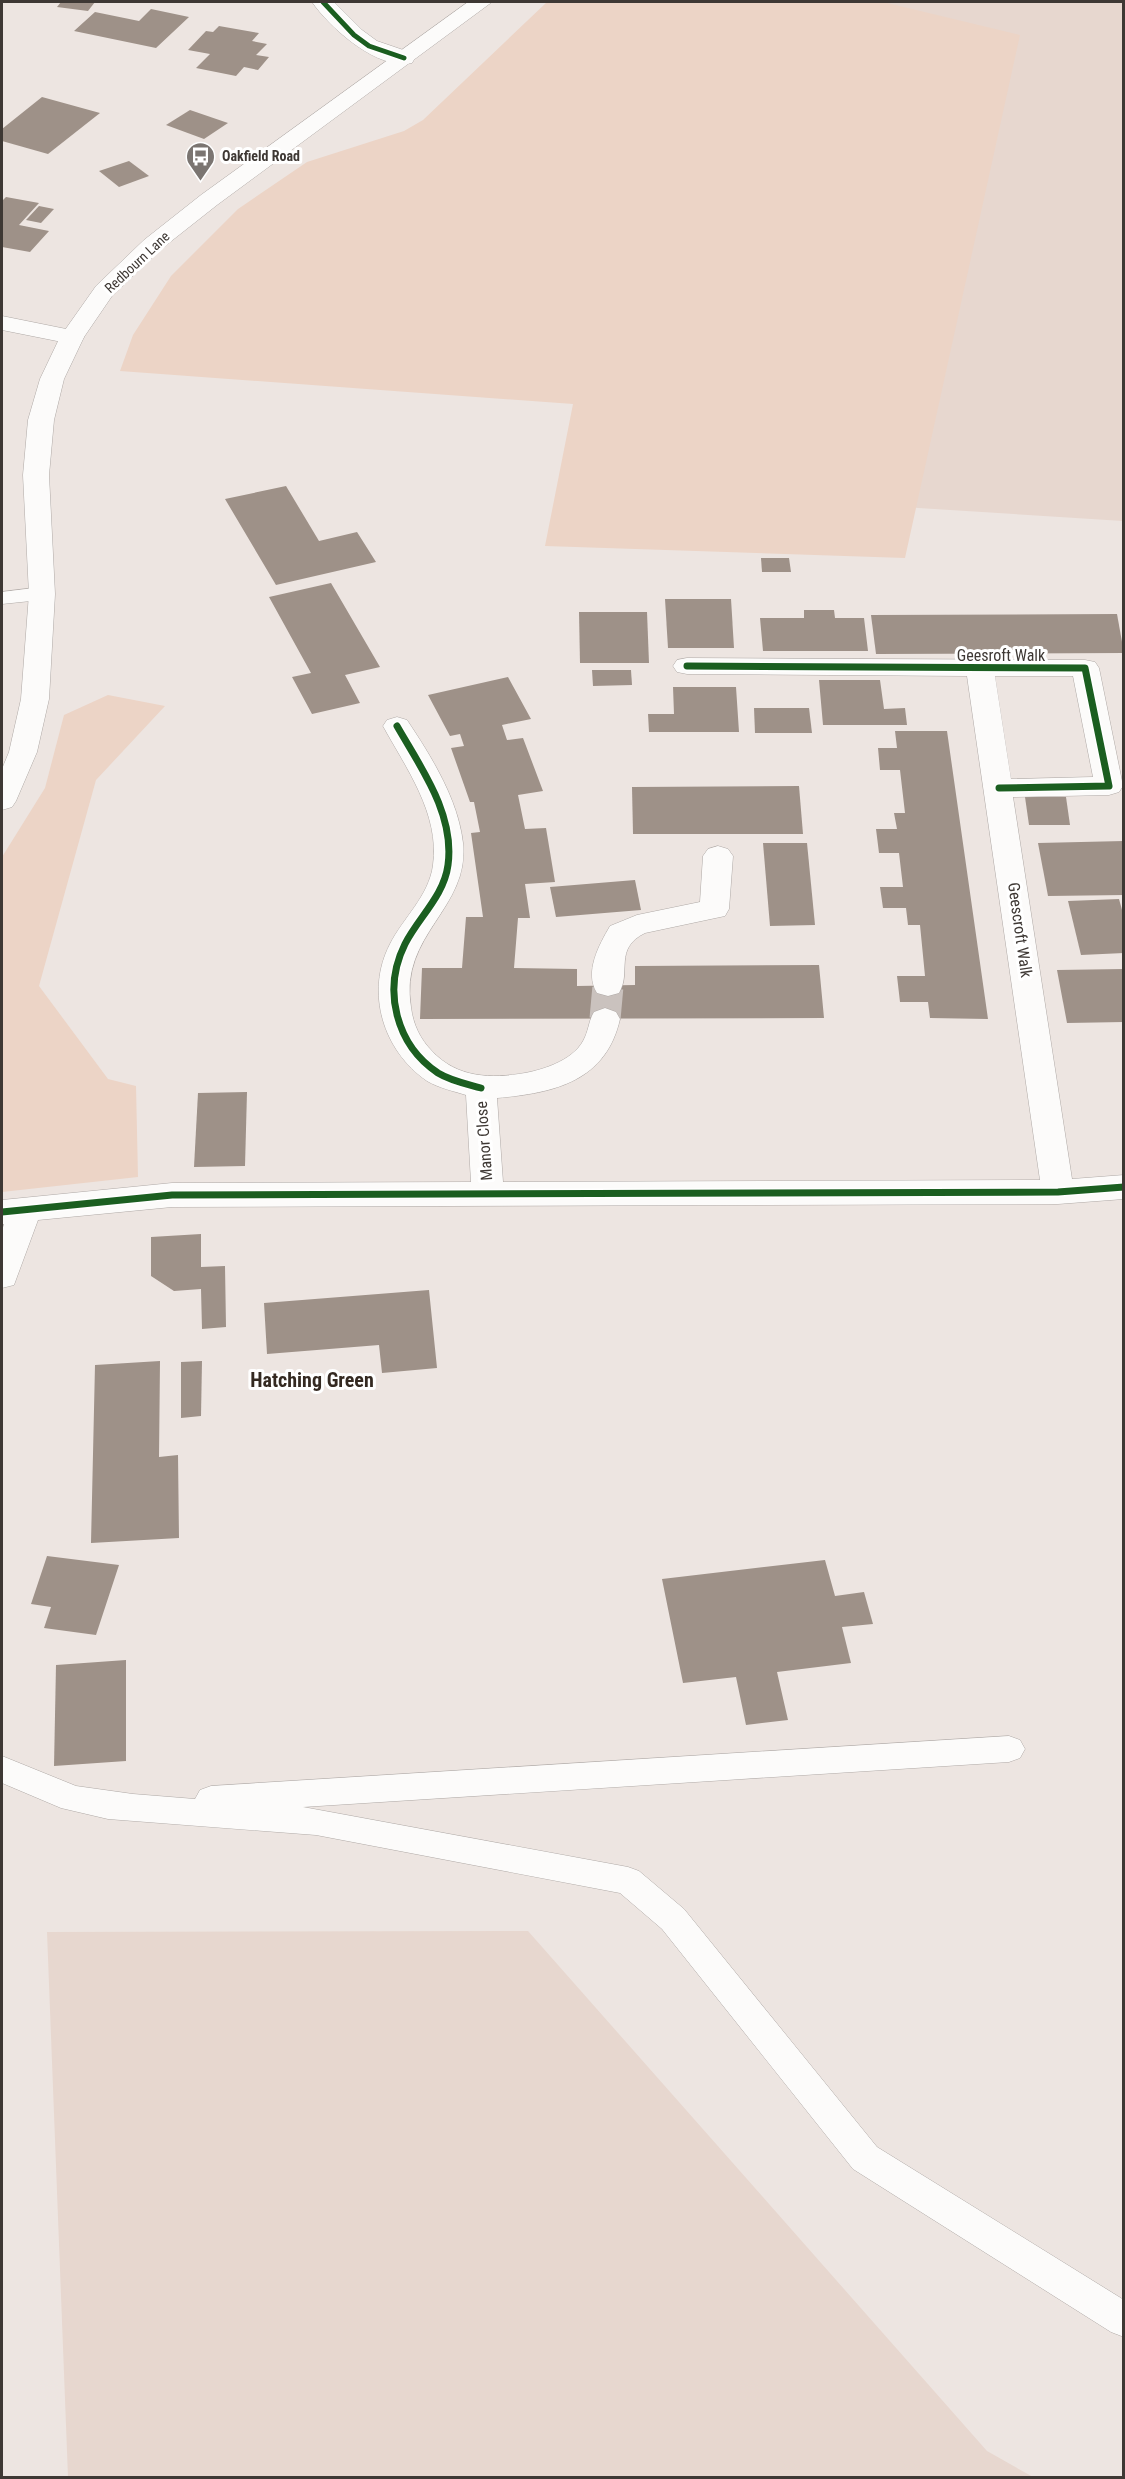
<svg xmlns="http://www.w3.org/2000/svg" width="1125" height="2479" font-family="'Roboto Condensed',sans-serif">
	<rect width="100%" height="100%" fill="#ede5e1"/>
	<g fill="#e7d7cf">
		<polygon points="618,2 1123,2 1123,521 635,490"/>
		<polygon points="528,1931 987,2451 1033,2477 68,2477 47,1932"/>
	</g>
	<g fill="#ecd4c6">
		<polygon points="547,2 883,2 1020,35 905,558 545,546 573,404 120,371 133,335 171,276 238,209 307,162 404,131 423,120"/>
		<polygon points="108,695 165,706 96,780 39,986 108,1079 136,1086 138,1177 2,1192 2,857 45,788 64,715"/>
	</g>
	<g fill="#9e9188">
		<polygon points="61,2 95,2 88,11 57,7"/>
		<polygon points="151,9 189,17 156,48 74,31 95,12 139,21"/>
		<polygon points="219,26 259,33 252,41 267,44 256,55 269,57 258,70 244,67 236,76 196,68 210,54 188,50 206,31 213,32"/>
		<polygon points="42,97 100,113 48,154 2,141 2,129"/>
		<polygon points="190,110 228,123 204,139 166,125"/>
		<polygon points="129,161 149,176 119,187 99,171"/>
		<polygon points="6,197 39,203 19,225 49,231 30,252 2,247 2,201"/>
		<polygon points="39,206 54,209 41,223 26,220"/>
		<polygon points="286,486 319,541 357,532 376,562 276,585 225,499"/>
		<polygon points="761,558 789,558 791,572 762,572"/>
		<polygon points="331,583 380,667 345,675 360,703 312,714 292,677 311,673 269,597"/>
		<polygon points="665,599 731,599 734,648 668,648"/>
		<polygon points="804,610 834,610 835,618 864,618 868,651 763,651 760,618 804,618"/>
		<polygon points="579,612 647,612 649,663 580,663"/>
		<polygon points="1117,614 1124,653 876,654 871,615"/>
		<polygon points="592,670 631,670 632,685 593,686"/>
		<polygon points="508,677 531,719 502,725 507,740 523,738 543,791 518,795 525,829 546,828 555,882 525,884 530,918 518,918 514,968 577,969 577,986 635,985 635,966 819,965 824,1018 420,1019 422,968 462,968 466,917 483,917 471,833 480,832 474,802 470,802 451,748 464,746 460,734 450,736 428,695"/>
		<polygon points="819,680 880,680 884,709 905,708 907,725 823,725"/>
		<polygon points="673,687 736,687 739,732 649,732 648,714 674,714"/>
		<polygon points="754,708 809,708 812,733 755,733"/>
		<polygon points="895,731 947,731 988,1019 930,1018 928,1002 900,1002 897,976 925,976 920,925 908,925 906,908 883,908 880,887 903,887 899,853 879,853 876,829 897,829 894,813 905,813 900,770 880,770 878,748 897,748"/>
		<polygon points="799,786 803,834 633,834 632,787"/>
		<polygon points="1025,797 1066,797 1070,825 1029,825"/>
		<polygon points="1124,841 1124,895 1048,896 1038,843"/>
		<polygon points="763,843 807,843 815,925 770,926"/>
		<polygon points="635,880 641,910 556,917 550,887"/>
		<polygon points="1119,899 1124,917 1124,953 1081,955 1068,901"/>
		<polygon points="1124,969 1124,1022 1067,1023 1057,970"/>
		<polygon points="247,1092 245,1166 194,1167 198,1093"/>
		<polygon points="201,1234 201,1267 225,1266 226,1327 202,1329 201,1289 174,1291 151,1276 151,1237"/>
		<polygon points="429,1290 437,1368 382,1373 379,1345 267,1354 264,1303"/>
		<polygon points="160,1361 159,1457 178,1455 179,1538 91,1543 95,1365"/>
		<polygon points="202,1361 201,1416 181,1418 181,1362"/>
		<polygon points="47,1556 119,1565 96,1635 44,1628 51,1607 31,1604"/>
		<polygon points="825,1560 835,1596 864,1592 873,1624 842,1627 851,1663 777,1672 788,1720 746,1725 736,1677 683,1683 662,1579"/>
		<polygon points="126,1660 126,1761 54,1766 56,1665"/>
	</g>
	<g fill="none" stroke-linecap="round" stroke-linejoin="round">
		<polyline stroke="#cac2be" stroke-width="31" stroke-dasharray="31 15" stroke-linecap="butt" points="605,1019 608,986"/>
		<defs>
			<g id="service">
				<polygon points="42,587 50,589 53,594 50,599 2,604 2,592"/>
				<polygon points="1009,1736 1020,1740 1025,1749 1020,1758 1009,1762 303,1807 628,1867 639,1871 684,1909 877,2147 1124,2300 1124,2337 1111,2332 853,2169 662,1929 620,1893 316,1835 108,1819 61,1808 2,1783 2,1756 76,1786 133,1794 195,1799 200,1790 211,1786"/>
			</g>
			<g id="minor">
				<path d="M312,2H334L362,30L377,41L412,53L415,58L412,63C378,71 330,28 312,2Z"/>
				<polygon points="2,316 81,332 84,337 81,342 72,344 2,330"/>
				<path d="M687,658L1085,660L1095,662L1099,668L1123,786L1119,792L1109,795L1013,797L1072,1179L1124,1175V1199L1058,1204L172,1207L38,1220L14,1285L2,1288V1231L4,1224H2V1200L172,1183L471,1182L466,1095C453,1091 439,1088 427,1081C383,1051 365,992 390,944C403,918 429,896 433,865C440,814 406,768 383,726L387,720L397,717L407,720C431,756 458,799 463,843C470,909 399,934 411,1007C413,1024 420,1039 432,1051C457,1078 491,1079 525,1073C546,1069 576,1059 585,1037C589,1028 589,1020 594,1012L605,1008L616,1012L620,1019C606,1081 555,1093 497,1098L503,1182L1040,1180L967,676L687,674L677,672L673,666L677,660ZM995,676H1073L1093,777L1011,779Z"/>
				<path d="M718,846L728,849L733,856L729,909L725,916L645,933C613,949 632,972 619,993L608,996L597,993C584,972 599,945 610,926L637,915L700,902L703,856L708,849Z"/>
			</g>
			<polygon id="secondary" points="468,2 492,2 217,205 160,250 112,296 84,337 64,379 54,420 49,475 55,594 49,699 37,752 16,801 12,807 2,810 2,769 9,752 21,699 29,594 23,475 28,420 40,379 60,337 96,286 144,240 201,195"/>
		</defs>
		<use href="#service" stroke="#afa9a6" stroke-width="1"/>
		<use href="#minor" stroke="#afa9a6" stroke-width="1"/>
		<use href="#secondary" stroke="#afa9a6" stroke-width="1"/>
		<use href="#service" fill="#fcfbfa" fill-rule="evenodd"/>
		<use href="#minor" fill="#fcfbfa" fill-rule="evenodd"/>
		<use href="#secondary" fill="#fcfbfa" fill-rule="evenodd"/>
		<defs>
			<polyline id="cycleway-far1" points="323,2 354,35 369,46 404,58"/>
			<g id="cycleway">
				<polyline points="687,666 1085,668 1109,786 999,788"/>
				<path d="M397,726C421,768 455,814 448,865C444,896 418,918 405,944C382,990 396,1045 438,1073C451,1081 467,1084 481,1088"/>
				<polyline points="2,1212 172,1195 1058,1192 1124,1187"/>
			</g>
		</defs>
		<use href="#cycleway-far1" stroke="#fff" stroke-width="8"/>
		<use href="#cycleway" stroke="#fff" stroke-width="10"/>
		<use href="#cycleway-far1" stroke="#1b5e20" stroke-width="5"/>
		<use href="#cycleway" stroke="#1b5e20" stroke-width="7"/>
	</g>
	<defs>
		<symbol id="bus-pin" viewBox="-11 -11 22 30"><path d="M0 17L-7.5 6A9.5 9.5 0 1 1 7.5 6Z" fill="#7b7571" stroke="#fff"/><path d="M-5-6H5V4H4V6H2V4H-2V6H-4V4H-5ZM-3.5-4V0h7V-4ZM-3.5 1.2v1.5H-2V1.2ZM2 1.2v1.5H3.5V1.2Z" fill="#fff"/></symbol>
	</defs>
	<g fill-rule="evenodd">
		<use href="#bus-pin" x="184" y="140" width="33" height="45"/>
	</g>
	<g text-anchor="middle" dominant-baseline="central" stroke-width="6" stroke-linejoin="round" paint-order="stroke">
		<g font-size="14" font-weight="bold" fill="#3e3834" stroke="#fff" text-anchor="start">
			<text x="222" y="156">Oakfield Road</text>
		</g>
		<g font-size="14" fill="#3e3834" stroke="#fff">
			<text transform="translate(137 262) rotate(-43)">Redbourn Lane</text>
		</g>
		<g font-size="16" fill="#3e3834" stroke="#fff">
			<text x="1001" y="655">Geesroft Walk</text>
			<text transform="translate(1020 930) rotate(82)">Geescroft Walk</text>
			<text transform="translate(484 1141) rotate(-94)">Manor Close</text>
		</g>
		<g font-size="20" font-weight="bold" fill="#342921" stroke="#fff">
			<text x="312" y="1380">Hatching Green</text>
		</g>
	</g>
	<rect width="1125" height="2479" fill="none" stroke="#3e3834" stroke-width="6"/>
</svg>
